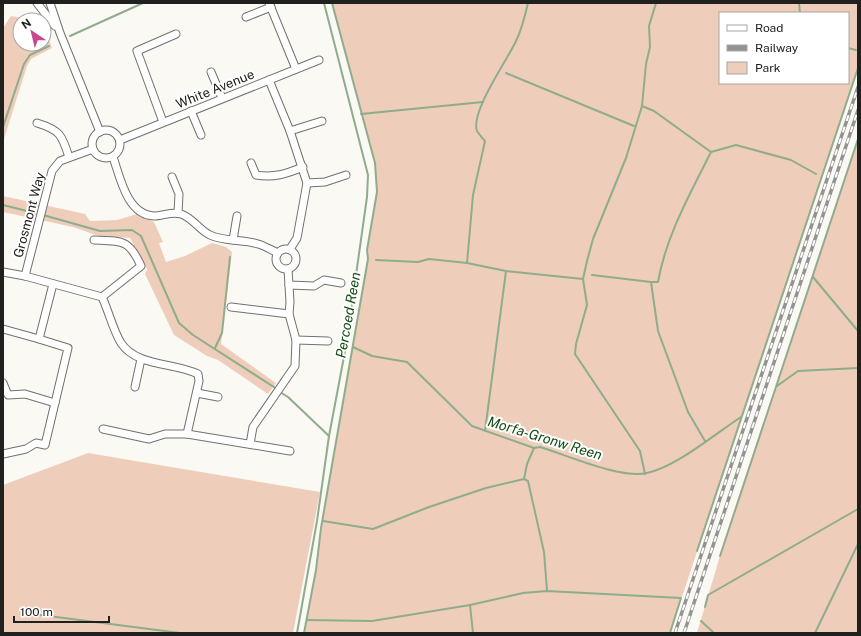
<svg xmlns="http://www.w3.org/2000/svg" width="861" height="636" font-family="'Public Sans',sans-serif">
	<rect width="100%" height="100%" fill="#faf9f4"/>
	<g fill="#eeceba" fill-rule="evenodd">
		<path d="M332,3H858V68L670,633H304L316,570L321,528L368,259L367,250L377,192L375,163ZM720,13H848V83H720Z"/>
		<polygon points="11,16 36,20 20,20 20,44 44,44 44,25 52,48 31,59 27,66 3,142 3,28"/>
		<polygon points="858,139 858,633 697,633 720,556"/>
		<polygon points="3,196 85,214 90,221 117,220 137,214 154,222 163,242 159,243 166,262 185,256 212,243 226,247 232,252 221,344 276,383 268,394 218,360 207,356 174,335 145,274 147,269 130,238 99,236 73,227 3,212"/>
		<polygon points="88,453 320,492 293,633 3,633 3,485"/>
	</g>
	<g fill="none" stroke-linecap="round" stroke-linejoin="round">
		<g stroke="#8fac8c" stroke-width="2">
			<polyline points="799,3 800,13"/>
			<polyline points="70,36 143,3"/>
			<polyline points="848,48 856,50"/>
			<polyline points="506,73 634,126"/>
			<polyline points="642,106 654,111 711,152"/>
			<polyline points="361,114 483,102"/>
			<polyline points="3,127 24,64 30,55 49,46"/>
			<polyline points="3,205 39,214"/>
			<polyline points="43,215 100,231 132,230 141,236 179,323 193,335 277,389"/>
			<polyline points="376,260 418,262 429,259 467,263 506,271 583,279"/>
			<path d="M467,263L473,195L485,141C482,138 479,134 477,131C470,112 508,59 516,41C522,29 525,16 528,3"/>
			<polyline points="592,275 651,282 658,331 688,412 705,441"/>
			<polyline points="813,277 858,331"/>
			<path d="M651,282H658C666,236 690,194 711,152L736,145L791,160L816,174"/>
			<path d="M353,347L372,356L407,362L472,426L534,448L540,447C567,455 620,479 647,473C676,467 715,434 741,417"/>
			<polyline points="215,348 222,333 230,257"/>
			<polyline points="777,386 798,371 858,368"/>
			<polyline points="280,392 288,397 329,436"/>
			<polyline points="485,431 506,271"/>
			<polyline points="645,474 640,451 575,354 576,344 587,305 583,279 587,261 593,239 626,158 642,106 646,64 650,47 649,26 656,3"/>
			<polyline points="524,479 527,464 534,448"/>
			<polyline points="323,521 373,529 429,507 486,488 524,479 528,481 544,552 547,591"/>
			<polyline points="697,551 858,68"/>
			<polyline points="720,556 858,139"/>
			<polyline points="470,605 473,633"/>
			<polyline points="705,607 708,595 858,509"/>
			<polyline points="33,614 180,633"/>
			<polyline points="307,620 372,621 470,605 523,593 547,591 681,598 670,633"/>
			<polyline points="701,621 714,633"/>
			<polyline points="297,633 317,521 329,436 346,346 367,197 368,175 324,3"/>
			<polyline points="304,633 316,570 321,528 368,259 367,250 377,192 375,163 332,3"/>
			<polyline points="815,633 858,544"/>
		</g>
		<defs>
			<g id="minor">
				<polyline points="37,3 55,26"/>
				<polyline points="50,3 60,33 100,132"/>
				<polyline points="269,3 296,69"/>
				<polyline points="246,17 271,7"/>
				<polyline points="211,72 222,98"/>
				<polyline points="269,80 290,131 307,183 297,238 290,249"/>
				<polyline points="191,111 201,135"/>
				<polyline points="163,122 137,51 176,34"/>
				<path d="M37,123C60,130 62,135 69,157"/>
				<circle cx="106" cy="144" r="14"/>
				<polyline points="290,131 322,121"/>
				<polyline points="120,140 319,60"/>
				<path d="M113,157C120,177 127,215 154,216C162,216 173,211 181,214C193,218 199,230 210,235C225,242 243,239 258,244C265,246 271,250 278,253"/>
				<path d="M251,163L256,175C274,178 286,174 303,167"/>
				<polyline points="172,177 179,194 178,213"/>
				<polyline points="307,183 325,182 346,175"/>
				<path d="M94,240C122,241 129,239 141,266L102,297"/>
				<polyline points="233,240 237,216"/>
				<circle cx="286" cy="259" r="10"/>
				<path d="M3,272L25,276L102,297C109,312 113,330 121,343C137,367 174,362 198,374L199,381L187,434"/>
				<polyline points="25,276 52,171 60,161 93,149"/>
				<polyline points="289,285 314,286 324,280 341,283"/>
				<polyline points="231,307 289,314"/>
				<polyline points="3,329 39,339"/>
				<polyline points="296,340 328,341"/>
				<polyline points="3,383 8,395 25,394 55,403"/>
				<polyline points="135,387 141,359"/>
				<polyline points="197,393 218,397"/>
				<polyline points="103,429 149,439 165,434 187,434 290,451"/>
				<polyline points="250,444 253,427 295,366 296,340 289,314 290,302 288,269"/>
				<polyline points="3,454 26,449 36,443 45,445 68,348 39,339 53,284"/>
			</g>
		</defs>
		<use href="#minor" stroke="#72716d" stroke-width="9"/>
		<use href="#minor" stroke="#fff" stroke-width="7"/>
		<defs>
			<g id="rail">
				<polyline points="675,633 858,87"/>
				<polyline points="684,633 858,110"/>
			</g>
		</defs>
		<use href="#rail" stroke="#949390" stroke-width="3.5"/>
		<use href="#rail" stroke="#fff" stroke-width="2" stroke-dasharray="6" stroke-linecap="butt"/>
	</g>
	<g text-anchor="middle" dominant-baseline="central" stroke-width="4" stroke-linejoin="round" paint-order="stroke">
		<g font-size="13" fill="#20201e" stroke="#fff">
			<text transform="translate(215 89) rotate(-22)">White Avenue</text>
			<text transform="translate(29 215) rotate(-75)">Grosmont Way</text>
		</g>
		<g font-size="14" font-style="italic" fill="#124b12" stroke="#fff">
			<text transform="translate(348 315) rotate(-80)">Percoed Reen</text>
			<text transform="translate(545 438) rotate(17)">Morfa-Gronw Reen</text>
		</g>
	</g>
	<rect width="861" height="636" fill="none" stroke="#20201e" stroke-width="8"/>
	<rect x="719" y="12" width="130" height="72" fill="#ffffff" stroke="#a6a6a5"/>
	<rect x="727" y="25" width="20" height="6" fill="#ffffff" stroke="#a6a6a5"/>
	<text x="755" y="32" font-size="12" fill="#20201e">Road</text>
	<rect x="727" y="45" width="20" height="6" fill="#949390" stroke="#a6a6a5"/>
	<text x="755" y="52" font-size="12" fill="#20201e">Railway</text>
	<rect x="727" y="62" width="20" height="12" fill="#eeceba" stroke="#a6a6a5"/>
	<text x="755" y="72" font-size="12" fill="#20201e">Park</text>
	<g transform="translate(32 32) rotate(325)"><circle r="19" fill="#ffffff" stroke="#a6a6a5"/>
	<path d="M0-3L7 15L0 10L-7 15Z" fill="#c74690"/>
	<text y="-6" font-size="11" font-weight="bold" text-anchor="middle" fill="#20201e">N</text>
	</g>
	<path d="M14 616v6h95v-6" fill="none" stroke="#20201e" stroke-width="2"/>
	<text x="20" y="616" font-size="12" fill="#20201e" stroke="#ffffff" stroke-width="3" paint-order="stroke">100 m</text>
</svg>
